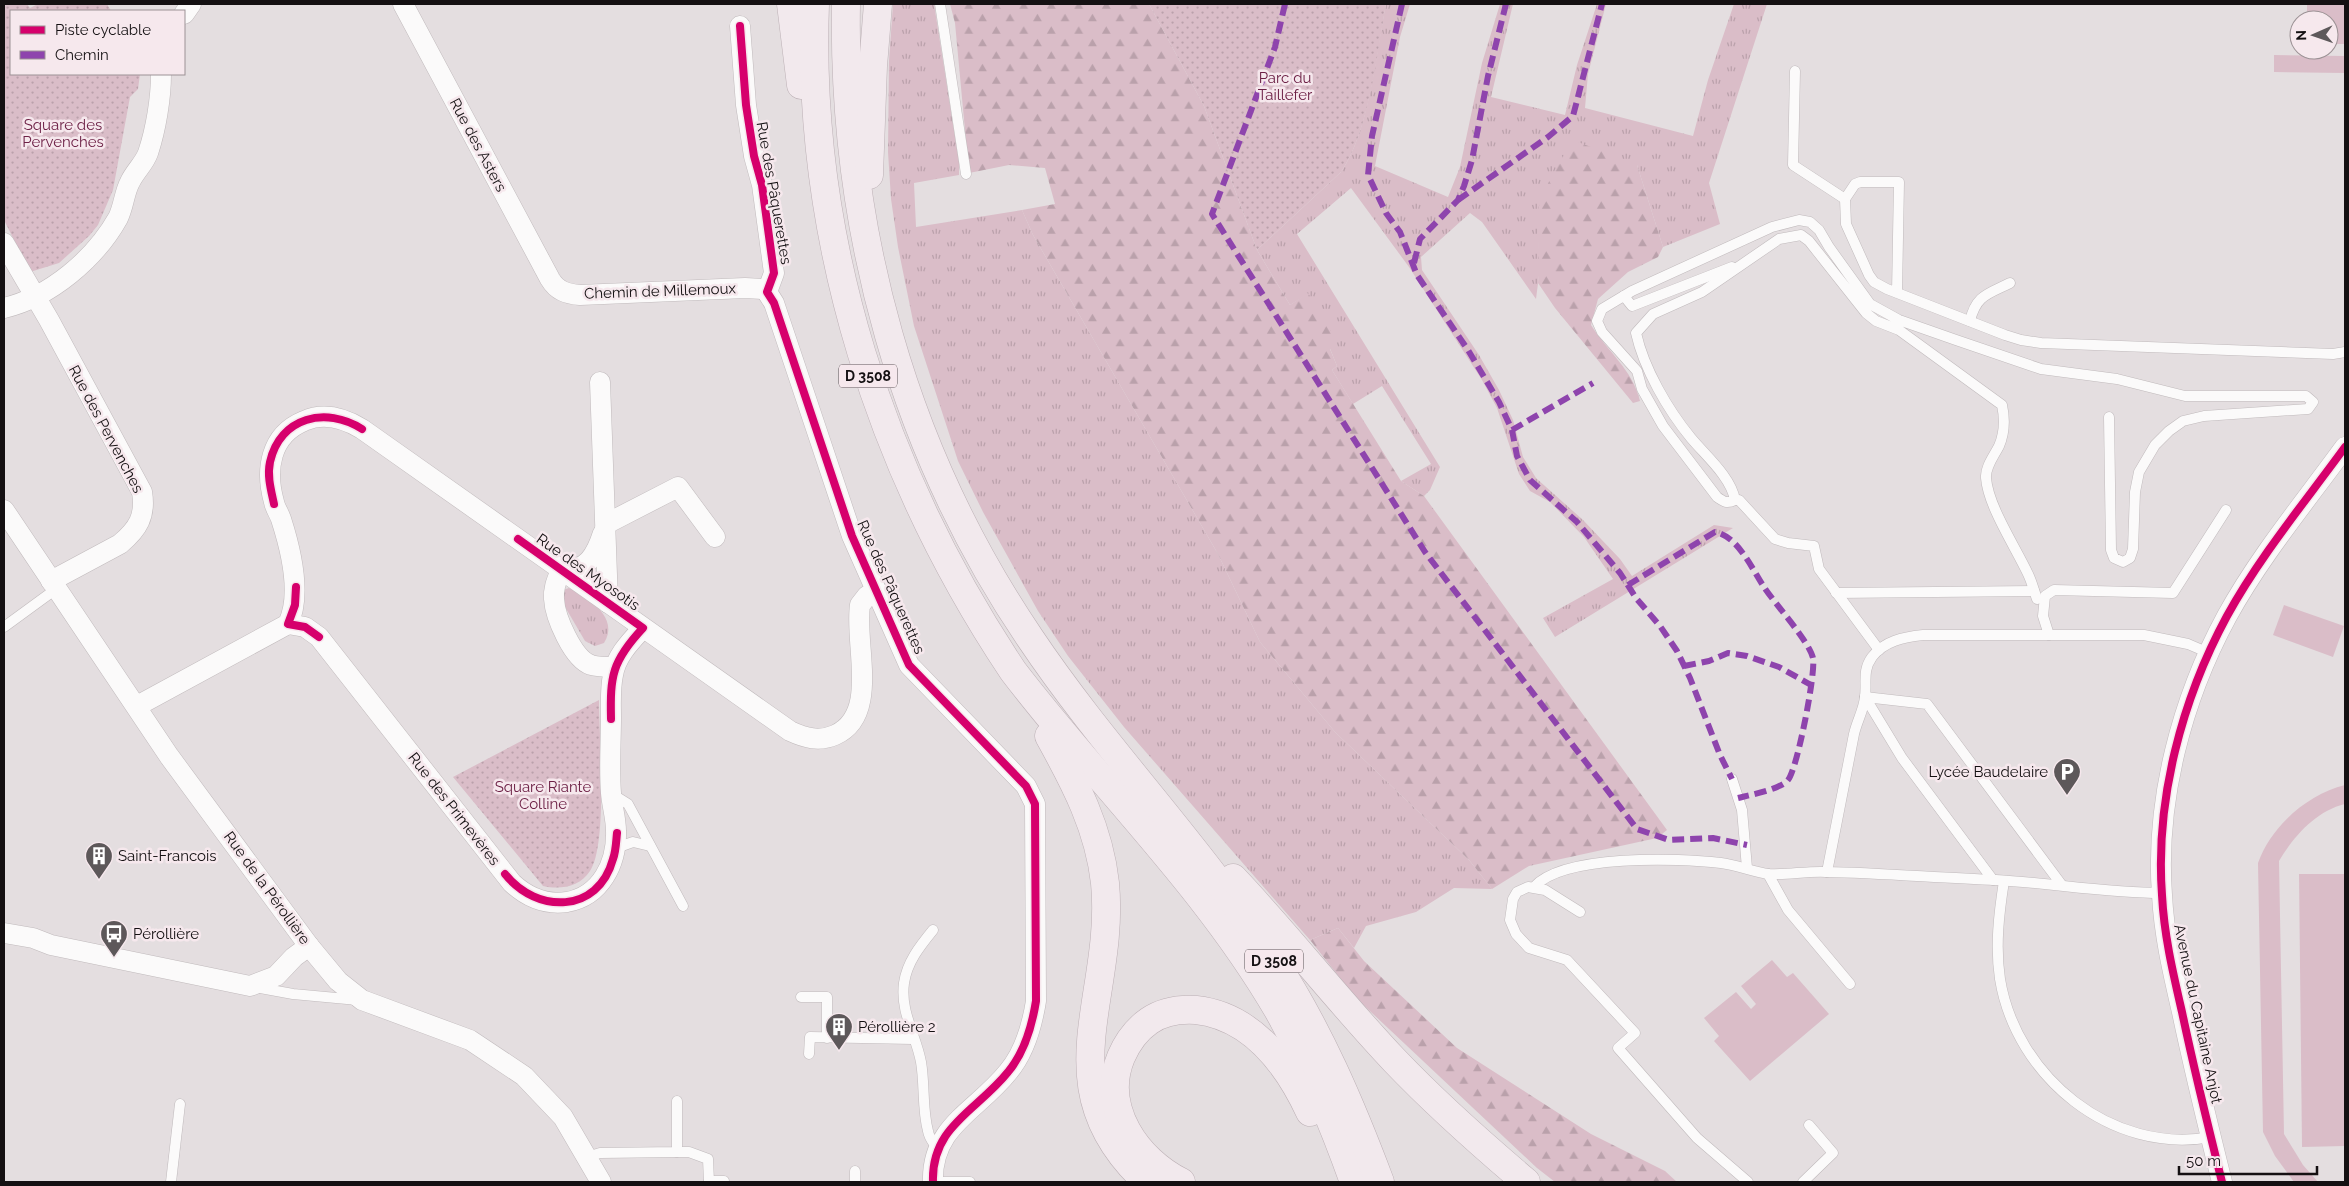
<svg xmlns="http://www.w3.org/2000/svg" width="2349" height="1186" font-family="Raleway,sans-serif">
	<defs>
		<pattern id="grass-tufts" width="24" height="20" patternUnits="userSpaceOnUse" patternTransform="scale(1.25)"><rect width="24" height="20" fill="#dabdc8"/><path d="M3 7l-1-3M5 7V3M7 7l1-3M15 17l-1-3M17 17v-4M19 17l1-3" fill="none" stroke="#baa1ab"/></pattern>
		<pattern id="forest-firs" width="22" height="20" patternUnits="userSpaceOnUse" patternTransform="scale(1.25)"><rect width="22" height="20" fill="#dabdc8"/><path d="M5 1l3.5 6h-7zM16 11l3.5 6h-7z" fill="#baa1ab"/></pattern>
		<pattern id="park-dots" width="8" height="8" patternUnits="userSpaceOnUse" patternTransform="scale(1.25)"><rect width="8" height="8" fill="#dabdc8"/><path d="M2 2h.1M6 6h.1" fill="none" stroke="#baa1ab" stroke-width="1.8" stroke-linecap="round"/></pattern>
	</defs>
	<rect width="100%" height="100%" fill="#e4dee0"/>
	<g fill="url(#grass-tufts)">
		<polygon points="893,4 934,4 959,162 959,175 914,183 916,227 1022,210 1033,235 1218,554 1260,642 1335,732 1469,860 1492,889 1454,888 1416,912 1366,926 1354,948 1338,928 1310,940 1124,727 1068,656 1038,611 983,512 958,461 914,326 898,247 891,199 888,152 889,61"/>
		<path d="M1386,4H1410L1400,37L1375,166L1448,197L1460,167L1482,63L1500,4H1513L1491,97L1565,115L1577,65L1597,4H1606L1588,74L1585,108L1693,136L1708,80L1734,4H1767L1709,183L1720,224L1663,247L1637,165L1538,231L1540,268L1536,299L1482,222L1470,213L1421,257L1422,270L1479,355L1499,390L1513,420L1523,457L1536,478L1583,520L1620,559L1632,576L1714,525L1733,528L1555,637L1543,618L1613,579L1584,537L1550,502L1530,491L1519,474L1497,408L1482,380L1409,267L1351,188L1297,234L1440,467L1430,490L1424,496L1401,481L1431,464L1382,386L1353,404L1332,370L1337,366L1308,294L1290,305L1257,250L1341,172C1369,132 1376,53 1386,4Z"/>
		<path d="M569,588C588,597 620,618 604,643L595,646L585,641L561,600L563,590Z"/>
	</g>
	<g fill="url(#forest-firs)">
		<polygon points="950,4 1149,4 1204,106 1257,250 1290,305 1308,293 1337,341 1330,349 1337,366 1332,370 1401,481 1424,496 1667,830 1657,838 1529,866 1492,889 1469,860 1335,732 1260,642 1218,554 1033,235 1022,210 1055,204 1045,168 1009,165 969,173 955,23"/>
		<path d="M1573,140L1637,165L1663,247L1658,257L1628,272L1598,299L1591,325C1607,351 1633,370 1640,401L1633,403L1555,308L1538,283C1541,260 1536,237 1538,213C1539,194 1563,157 1573,140Z"/>
		<polygon points="1338,928 1364,961 1457,1048 1591,1134 1665,1171 1677,1182 1555,1182 1537,1168 1356,998 1310,940"/>
	</g>
	<g fill="url(#park-dots)">
		<polygon points="8,4 27,4 30,8 38,4 107,4 111,11 11,11 11,74 140,74 138,89 130,97 113,190 98,225 89,236 59,263 30,272 4,220 4,6"/>
		<path d="M1149,4H1386C1377,53 1369,132 1341,172L1257,250L1204,106Z"/>
		<path d="M599,700C599,737 608,844 590,871C580,887 560,890 543,886L453,777Z"/>
	</g>
	<g fill="#dabdc8">
		<polygon points="2307,4 2345,4 2345,44 2329,44 2329,20 2307,20"/>
		<polygon points="2274,55 2345,56 2345,73 2274,72"/>
		<polygon points="2284,605 2344,626 2333,657 2273,635"/>
		<path d="M2345,785V804C2316,811 2294,836 2279,861L2284,1134L2303,1165L2318,1182H2294L2275,1156L2263,1132L2258,863C2271,826 2308,794 2345,785Z"/>
		<polygon points="2299,874 2345,874 2345,1146 2302,1147"/>
		<polygon points="1772,960 1787,977 1793,973 1829,1014 1750,1081 1714,1041 1719,1036 1704,1018 1736,992 1751,1009 1756,1004 1741,986"/>
	</g>
	<g fill="none" stroke-linecap="round" stroke-linejoin="round">
		<defs>
			<g id="lane">
				<polyline points="940,4 966,174"/>
				<polyline points="1795,71 1793,165 1845,199"/>
				<polyline points="1897,293 1899,182 1860,182 1855,184 1845,199 1846,224 1869,275 1874,282 1887,289 2005,335 2021,340 2041,343 2333,354 2345,352"/>
				<polyline points="1624,296 1632,306 1732,267"/>
				<path d="M1970,321C1976,295 1988,294 2010,283"/>
				<polyline points="1735,500 1739,500 1775,539 1788,543 1814,546 1819,569 1879,650"/>
				<polyline points="1836,593 2034,591"/>
				<path d="M2037,599C2034,591 2032,582 2028,574C2016,548 1988,506 1986,478C1985,467 1994,456 1999,446C2005,432 2005,419 2002,405L1899,330L1876,321L1866,313L1809,241L1801,235L1779,239L1702,292L1653,314L1636,333C1644,369 1668,410 1691,438C1706,456 1731,477 1735,500C1727,504 1724,502 1717,497L1663,426L1642,389L1637,371L1602,332L1597,321L1602,309L1632,291L1772,227L1799,220L1810,222L1819,230L1829,247L1870,304L1899,320L1956,340L2041,369L2117,379L2185,396H2306L2313,402L2308,409L2204,416L2183,421L2169,431L2155,445L2139,472L2135,492L2133,549L2130,558L2123,562L2114,558L2111,550L2109,417"/>
				<polyline points="4,627 56,589"/>
				<polyline points="2049,635 2043,616 2045,596 2054,590 2173,593 2226,510"/>
				<polyline points="1865,697 1927,704 2061,884"/>
				<polyline points="1865,697 1902,758 1993,880"/>
				<polyline points="1732,779 1742,810 1747,868"/>
				<polyline points="612,794 628,804 683,906"/>
				<polyline points="616,848 633,842 650,846"/>
				<path d="M1827,872C1836,826 1845,780 1854,734C1857,721 1864,709 1865,697C1867,682 1862,671 1872,657C1884,641 1904,637 1923,635H2144L2188,644L2209,653"/>
				<polyline points="1768,874 1788,910 1850,984"/>
				<path d="M2004,881C1999,913 1995,946 2000,979C2016,1077 2112,1155 2211,1137"/>
				<path d="M1534,887C1563,854 1679,858 1721,863C1737,865 1753,872 1769,874C1787,875 1807,871 1826,872C1882,873 1939,878 1996,880C2051,883 2106,893 2162,893"/>
				<polyline points="1580,912 1545,890 1528,887 1517,892 1513,899 1510,920 1516,934 1529,948 1567,960 1635,1033 1618,1048 1697,1138 1748,1182"/>
				<path d="M933,930C920,946 907,962 904,983C900,1012 916,1035 921,1062C925,1085 922,1109 928,1131C929,1138 933,1142 937,1148"/>
				<polyline points="254,987 293,994 358,1000"/>
				<polyline points="801,997 827,997 827,1038"/>
				<polyline points="809,1054 810,1037 913,1039"/>
				<polyline points="677,1152 689,1152 708,1159 709,1182"/>
				<polyline points="587,1157 600,1153 677,1152 677,1101"/>
				<polyline points="855,1171 855,1182"/>
				<polyline points="709,1181 724,1181"/>
				<polyline points="171,1182 180,1104"/>
				<polyline points="937,1182 970,1182"/>
				<polyline points="1803,1182 1833,1153 1809,1125"/>
			</g>
			<g id="street">
				<path d="M403,4L550,279C557,291 567,294 580,295L745,288L763,289L767,292"/>
				<polyline points="184,14 191,4"/>
				<path d="M740,26L746,105L754,156L762,185L774,273L767,292L774,303L852,536L909,665L1026,786L1035,804L1036,1001C1032,1026 1025,1052 1008,1072C977,1111 931,1126 933,1182"/>
				<path d="M4,243L49,320L142,492C146,516 138,529 120,544L51,581"/>
				<path d="M4,308C50,297 95,259 118,218C124,206 124,193 130,182C135,171 144,164 148,153C156,129 161,98 161,74"/>
				<polyline points="600,382 608,603"/>
				<polyline points="4,510 169,756 309,946 338,981 362,1000 470,1040 524,1076 563,1117 601,1182"/>
				<polyline points="606,524 678,487 715,537"/>
				<path d="M603,533C596,555 587,572 561,570C557,580 553,588 554,599C555,617 573,659 591,665C598,667 607,667 614,667"/>
				<path d="M288,624L305,627L319,637L512,883C527,897 546,905 567,902C601,896 617,863 616,831C616,818 612,806 611,793C609,768 611,742 611,717C611,703 610,689 613,675C616,656 630,642 643,628"/>
				<path d="M137,706L288,624C302,595 291,550 281,519C279,513 275,508 274,502C265,470 270,435 304,421C324,412 344,418 362,429L790,731C805,738 819,742 835,735C880,715 854,644 860,605L867,596L877,591"/>
				<polyline points="4,933 33,938 51,945 250,986 276,976 294,957 309,946"/>
				<path d="M2222,1182C2208,1126 2194,1069 2182,1012C2173,973 2164,935 2162,895C2155,800 2182,699 2227,616C2260,556 2305,502 2345,447"/>
			</g>
			<g id="highway">
				<polyline points="791,4 801,85"/>
				<path d="M815,4C806,241 882,475 1013,671C1100,785 1206,886 1278,1010C1309,1065 1333,1123 1354,1182"/>
				<path d="M846,4C842,229 903,451 1030,638C1105,750 1201,847 1274,961C1319,1030 1351,1105 1380,1182"/>
				<polyline points="869,175 873,66 878,4"/>
				<path d="M1049,736C1075,783 1099,828 1105,883C1116,997 1043,1087 1147,1182"/>
				<path d="M1233,878C1289,937 1339,1002 1395,1061C1436,1104 1480,1143 1526,1182"/>
				<path d="M1181,1182C1137,1160 1100,1108 1121,1057C1127,1043 1136,1030 1149,1021C1162,1012 1180,1009 1196,1010C1252,1016 1288,1065 1310,1112"/>
			</g>
		</defs>
		<use href="#lane" stroke="#c0babc" stroke-width="11"/>
		<use href="#street" stroke="#c0babc" stroke-width="21"/>
		<use href="#highway" stroke="#bcb0b5" stroke-width="29"/>
		<use href="#lane" stroke="#fbfafa" stroke-width="10"/>
		<use href="#street" stroke="#fbfafa" stroke-width="20"/>
		<use href="#highway" stroke="#f2e9ed" stroke-width="28"/>
		<g stroke="#8e44ad" stroke-width="6" stroke-dasharray="12 6" stroke-linecap="butt">
			<polyline points="1285,4 1275,47 1212,214 1425,552 1637,829 1669,840 1713,838 1747,845"/>
			<polyline points="1402,4 1372,136 1368,175 1386,213 1400,232 1417,275 1468,350 1499,402 1512,430 1517,456 1530,480 1577,522 1620,573 1636,598 1660,626 1677,651 1690,678 1720,755 1732,779"/>
			<polyline points="1458,200 1548,137 1573,116 1602,4"/>
			<polyline points="1414,263 1420,239 1458,200 1464,186 1472,160 1488,76 1506,4"/>
			<polyline points="1512,430 1593,383"/>
			<path d="M1628,585L1715,532C1738,536 1752,569 1764,587C1775,604 1809,641 1813,658C1816,673 1797,770 1788,780C1781,789 1750,795 1738,798"/>
			<polyline points="1684,666 1709,661 1728,653 1747,656 1779,667 1811,685"/>
		</g>
		<defs>
			<g id="cycleway">
				<path d="M740,26L746,105L754,156L762,185L774,273L767,292L774,303L852,536L909,665L1026,786L1035,804L1036,1001C1032,1026 1025,1052 1008,1072C977,1111 931,1126 933,1182"/>
				<path d="M274,504C271,490 267,476 270,462C280,417 326,406 362,429"/>
				<path d="M518,539L643,628C612,661 610,676 611,719"/>
				<polyline points="296,587 295,605 288,624 305,627 319,637"/>
				<path d="M505,874C537,914 598,914 613,859C616,851 616,842 617,833"/>
				<path d="M2222,1182C2208,1126 2194,1069 2182,1012C2173,973 2164,935 2162,895C2155,800 2182,699 2227,616C2260,556 2305,502 2345,447"/>
			</g>
		</defs>
		<use href="#cycleway" stroke="#f6e8ed" stroke-width="11"/>
		<use href="#cycleway" stroke="#d6006c" stroke-width="8"/>
	</g>
	<defs>
		<symbol id="parking-pin" viewBox="-11 -11 22 30"><path d="M0 17L-7.5 6A9.5 9.5 0 1 1 7.5 6Z" fill="#5d585a" stroke="#f6e8ed"/><path d="M-3.5-5.5H1a3.5 3.5 0 0 1 0 7H-1V5.5H-3.5ZM-1-3.4V-.6H.8a1.4 1.4 0 0 0 0-2.8Z" fill="#fff"/></symbol>
		<symbol id="building-pin" viewBox="-11 -11 22 30"><path d="M0 17L-7.5 6A9.5 9.5 0 1 1 7.5 6Z" fill="#5d585a" stroke="#f6e8ed"/><path d="M-4-6H4V6H1V3H-1V6H-4ZM-2.5-4.3h1.7v1.8h-1.7ZM.8-4.3h1.7v1.8H.8ZM-2.5-1h1.7V.8h-1.7ZM.8-1h1.7V.8H.8Z" fill="#fff"/></symbol>
		<symbol id="bus-pin" viewBox="-11 -11 22 30"><path d="M0 17L-7.5 6A9.5 9.5 0 1 1 7.5 6Z" fill="#5d585a" stroke="#f6e8ed"/><path d="M-5-6H5V4H4V6H2V4H-2V6H-4V4H-5ZM-3.5-4V0h7V-4ZM-3.5 1.2v1.5H-2V1.2ZM2 1.2v1.5H3.5V1.2Z" fill="#fff"/></symbol>
	</defs>
	<g fill-rule="evenodd">
		<use href="#parking-pin" x="2051" y="756" width="32" height="43"/>
		<use href="#building-pin" x="83" y="840" width="32" height="43"/>
		<use href="#bus-pin" x="98" y="918" width="32" height="43"/>
		<use href="#building-pin" x="823" y="1011" width="32" height="43"/>
	</g>
	<g text-anchor="middle" dominant-baseline="central" stroke-width="5" stroke-linejoin="round" paint-order="stroke">
		<g fill="#f6e8ed" stroke="#585154" stroke-width="1">
			<rect x="839" y="364.5" width="58" height="23" rx="4"/>
			<rect x="1245" y="949.5" width="58" height="23" rx="4"/>
		</g>
		<g font-size="14" font-weight="bold" fill="#141012">
			<text x="868" y="376">D 3508</text>
			<text x="1274" y="961">D 3508</text>
		</g>
		<g font-size="15" fill="#6d2146" stroke="#f6e8ed">
			<text x="1285" y="78">Parc du<tspan x="1285" dy="17">Taillefer</tspan></text>
			<text x="63" y="125">Square des<tspan x="63" dy="17">Pervenches</tspan></text>
			<text x="543" y="787">Square Riante<tspan x="543" dy="17">Colline</tspan></text>
		</g>
		<g font-size="15" fill="#141012" stroke="#f6e8ed">
			<text transform="translate(478 145) rotate(62)">Rue des Asters</text>
			<text transform="translate(774 193) rotate(80)">Rue des Pâquerettes</text>
			<text transform="translate(660 291) rotate(-2)">Chemin de Millemoux</text>
			<text transform="translate(106 429) rotate(62)">Rue des Pervenches</text>
			<text transform="translate(588 572) rotate(35)">Rue des Myosotis</text>
			<text transform="translate(891 587) rotate(66)">Rue des Pâquerettes</text>
			<text transform="translate(454 809) rotate(52)">Rue des Primevères</text>
			<text transform="translate(267 888) rotate(54)">Rue de la Pérollière</text>
			<text transform="translate(2198 1014) rotate(78)">Avenue du Capitaine Anjot</text>
		</g>
		<g font-size="15" fill="#141012" stroke="#f6e8ed" text-anchor="start">
			<text x="2048" y="772" text-anchor="end">Lycée Baudelaire</text>
			<text x="118" y="856">Saint-Francois</text>
			<text x="133" y="934">Pérollière</text>
			<text x="858" y="1027">Pérollière 2</text>
		</g>
	</g>
	<rect width="2349" height="1186" fill="none" stroke="#141012" stroke-width="10"/>
	<rect x="10" y="10" width="175" height="65" fill="#f6e8ed" stroke="#9c9295"/>
	<rect x="20" y="26" width="25" height="8" fill="#d6006c" stroke="#9c9295"/>
	<text x="55" y="35" font-size="15" fill="#141012">Piste cyclable</text>
	<rect x="20" y="51" width="25" height="8" fill="#8e44ad" stroke="#9c9295"/>
	<text x="55" y="60" font-size="15" fill="#141012">Chemin</text>
	<g transform="translate(2314 35) rotate(268)"><circle r="24" fill="#f6e8ed" stroke="#9c9295"/>
	<path d="M0-4L9 19L0 12L-9 19Z" fill="#5d585a"/>
	<text y="-8" font-size="14" font-weight="bold" text-anchor="middle" fill="#141012">N</text>
	</g>
	<path d="M2179 1166v8h138v-8" fill="none" stroke="#141012" stroke-width="2.5"/>
	<text x="2186" y="1166" font-size="15" fill="#141012" stroke="#f6e8ed" stroke-width="4" paint-order="stroke">50 m</text>
</svg>
